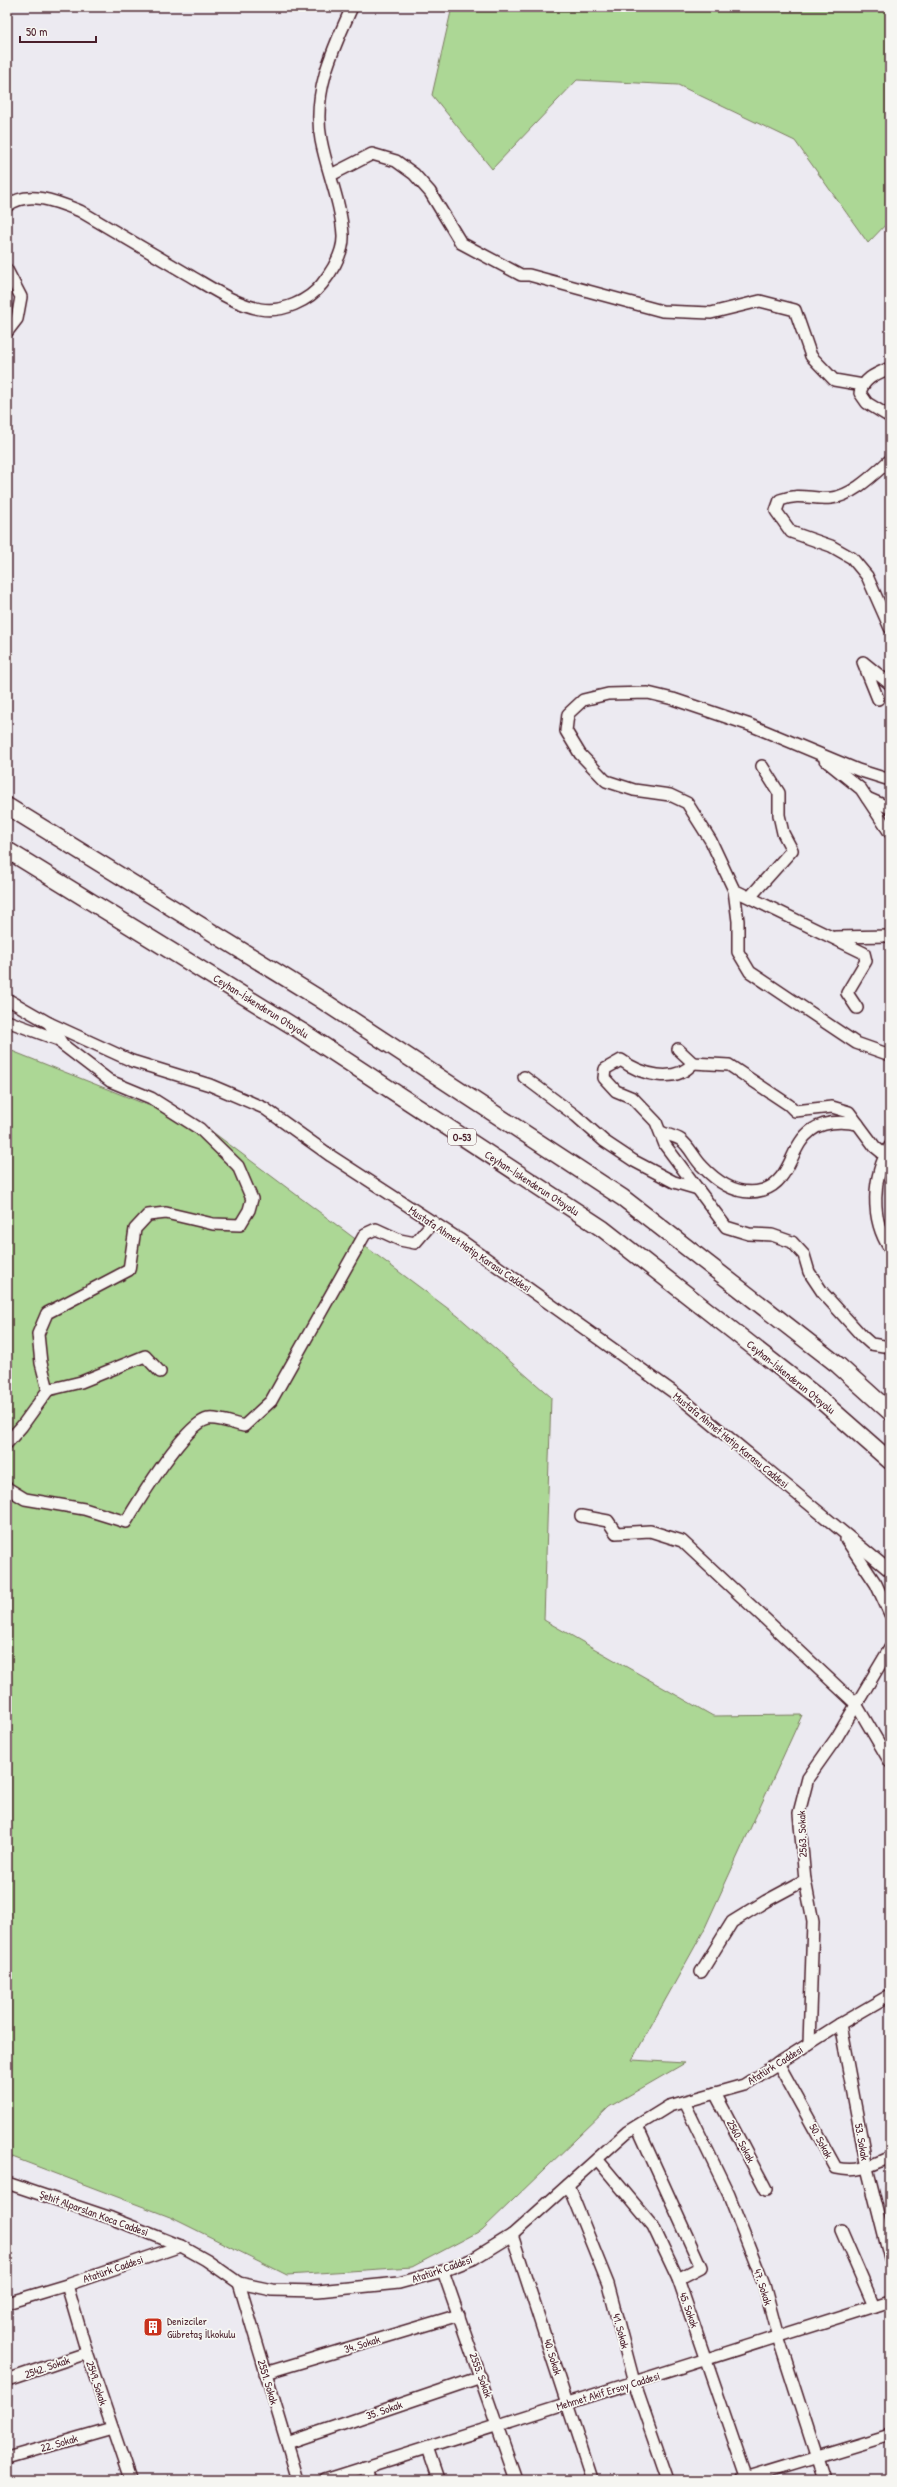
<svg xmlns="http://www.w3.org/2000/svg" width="897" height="2487" font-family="'Patrick Hand',sans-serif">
	<rect width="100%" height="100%" fill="#eceaf1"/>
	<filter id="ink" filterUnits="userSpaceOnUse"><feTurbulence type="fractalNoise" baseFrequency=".025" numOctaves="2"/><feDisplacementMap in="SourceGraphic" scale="8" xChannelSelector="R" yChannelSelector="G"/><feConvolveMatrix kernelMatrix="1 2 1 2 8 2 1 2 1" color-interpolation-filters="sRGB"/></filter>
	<g filter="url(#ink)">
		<g fill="#acd795" stroke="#7b7b60">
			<polygon points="452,7 890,7 890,220 868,243 795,141 678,85 577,80 492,169 432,95"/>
			<polygon points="7,1049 210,1130 458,1316 551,1397 544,1620 713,1716 802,1715 703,1932 632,2060 685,2063 609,2107 482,2230 412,2267 287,2275 170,2217 7,2155"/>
		</g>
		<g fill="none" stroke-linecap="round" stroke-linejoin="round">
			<defs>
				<g id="minor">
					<polyline points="331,175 372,154 396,161 414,174 430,192 461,243 521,275 529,275 662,311 711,313 760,301 795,310 811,356 834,380 863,385"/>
					<path d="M7,206C28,189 58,202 80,211C115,232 151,253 187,274C210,287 234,304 260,309C282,313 309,301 322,284C333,270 344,253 343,235C341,202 327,172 321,140C312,92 333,49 352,7"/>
					<polyline points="7,270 21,297 17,319 7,332"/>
					<path d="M890,368C876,374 864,378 860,393L867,403L890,417"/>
					<path d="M890,460C875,473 853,496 831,498C811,500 801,492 780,500L776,511L791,532L831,546L852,558L867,576L890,628"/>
					<polyline points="878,699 863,662 890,684"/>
					<polyline points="825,760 861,789 890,833"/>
					<polyline points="890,780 858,770 750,725 673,699 648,693 608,694 583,700 568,714 566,731 580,754 606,781 634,790 670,795 687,803 711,841 734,890 738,921 738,952 750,972 856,1043 890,1055"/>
					<polyline points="867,798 890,808"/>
					<polyline points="734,890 864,953 866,961 847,993 857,1008"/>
					<polyline points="750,897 792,850 783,833 779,815 779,793 762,766"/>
					<polyline points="835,937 890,936"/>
					<polyline points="7,999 49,1023 132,1061 210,1085 264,1108 331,1156 459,1239 676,1394 890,1571"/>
					<polyline points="7,1021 59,1040"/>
					<path d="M678,1049L693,1063C675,1085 640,1074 621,1060L605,1069L604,1078L616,1091L633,1098L656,1122L665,1145L726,1227L749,1234L772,1235L792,1242L804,1255L809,1272L823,1293L862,1336L871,1344L890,1347"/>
					<polyline points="693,1063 729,1065 789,1105 795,1111 832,1107 849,1112 875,1147 885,1155"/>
					<polyline points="524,1077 576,1116 604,1141 634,1161 674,1182 698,1189"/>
					<path d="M661,1132C667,1135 675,1136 681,1140C690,1147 694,1158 702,1166C718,1183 739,1197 763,1190C804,1177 782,1111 858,1124"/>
					<path d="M890,1146C872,1177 870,1219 890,1249"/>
					<polyline points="48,1390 81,1382 145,1356 160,1372"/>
					<polyline points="7,1443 22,1426 48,1390 41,1363 38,1334 47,1313 129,1270 135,1229 148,1215 166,1213 213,1224 240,1225 249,1210 252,1199 238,1166 200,1129 151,1098 110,1081 63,1045 49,1023"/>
					<path d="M7,1488L25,1499L84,1509L126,1522C138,1502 186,1423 208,1419C217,1417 234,1424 244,1426L271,1401L365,1234L376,1229L400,1240L415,1243L433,1222"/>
					<polyline points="581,1516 608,1521 616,1533 650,1531 682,1541 856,1704 890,1762"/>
					<polyline points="846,1539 876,1584 890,1614"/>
					<polyline points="701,1972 732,1922 766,1901 805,1880"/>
					<polyline points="840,2024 867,2168 890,2259"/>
					<polyline points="809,2044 813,1922 805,1880 799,1813 808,1778 837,1737 890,1648"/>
					<path d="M778,2063L836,2168C857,2173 871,2166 890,2157"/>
					<polyline points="715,2093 766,2190"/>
					<polyline points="684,2102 729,2195 764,2285 778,2337 824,2480"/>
					<polyline points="637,2126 701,2267 678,2279"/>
					<polyline points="597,2159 653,2226 678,2279 747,2480"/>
					<polyline points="7,2183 111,2218 181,2246 206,2260 239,2283 272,2290 318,2291 399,2283 443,2271 473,2259 512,2235 627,2132 669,2106 744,2085 840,2024 890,1995"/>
					<polyline points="568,2185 608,2284 634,2382 668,2480"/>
					<polyline points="841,2230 874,2306"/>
					<polyline points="512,2235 592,2480"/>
					<polyline points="443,2271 516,2480"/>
					<polyline points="239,2283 298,2480"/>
					<polyline points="67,2285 87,2353 130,2480"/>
					<polyline points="7,2303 67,2285 181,2246"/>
					<polyline points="265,2373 459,2315"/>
					<polyline points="7,2380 87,2353"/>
					<polyline points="287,2443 481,2377"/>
					<polyline points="427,2448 438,2480"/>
					<polyline points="7,2458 112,2428"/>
					<polyline points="365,2467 369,2480"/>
					<polyline points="325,2480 890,2301"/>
					<polyline points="742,2480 890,2435"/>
				</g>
				<g id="highway">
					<polyline points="7,806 320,999 623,1198 838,1365 890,1412"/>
					<polyline points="7,850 301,1031 603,1229 815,1395 890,1461"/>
				</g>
			</defs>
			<use href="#minor" stroke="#4a1f2b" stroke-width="14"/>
			<use href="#highway" stroke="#4a1f2b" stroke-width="19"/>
			<use href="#minor" stroke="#f6f6f2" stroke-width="11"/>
			<use href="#highway" stroke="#f6f6f2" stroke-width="16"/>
		</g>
	</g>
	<defs>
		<symbol id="building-square" viewBox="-11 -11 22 22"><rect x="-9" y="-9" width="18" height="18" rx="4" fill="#c8321e" stroke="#f6f6f2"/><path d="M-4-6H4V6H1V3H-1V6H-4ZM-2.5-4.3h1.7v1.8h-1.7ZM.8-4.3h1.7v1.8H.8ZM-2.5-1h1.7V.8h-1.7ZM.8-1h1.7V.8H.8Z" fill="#fff"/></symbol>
	</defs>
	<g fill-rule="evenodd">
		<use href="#building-square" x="142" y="2316" width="22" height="22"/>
	</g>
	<g text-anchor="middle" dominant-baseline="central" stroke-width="3.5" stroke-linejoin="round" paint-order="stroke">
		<rect fill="#f6f6f2" stroke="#7e6067" stroke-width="1" x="448" y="1129" width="28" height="16" rx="3"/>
		<g font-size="10" font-weight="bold" fill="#4a1f2b">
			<text x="462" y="1137">O-53</text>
		</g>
		<g font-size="11" fill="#4a1f2b" stroke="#f6f6f2">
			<text transform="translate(261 1006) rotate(32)">Ceyhan-İskenderun Otoyolu</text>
			<text transform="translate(532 1183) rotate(33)">Ceyhan-İskenderun Otoyolu</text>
			<text transform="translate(470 1249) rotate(34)">Mustafa Ahmet Hatip Karasu Caddesi</text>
			<text transform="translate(791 1377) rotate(39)">Ceyhan-İskenderun Otoyolu</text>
			<text transform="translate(731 1440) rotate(39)">Mustafa Ahmet Hatip Karasu Caddesi</text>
			<text transform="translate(802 1834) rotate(-92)">2563. Sokak</text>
			<text transform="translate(775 2065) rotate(-32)">Atatürk Caddesi</text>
			<text transform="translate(741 2141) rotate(62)">2560. Sokak</text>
			<text transform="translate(821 2141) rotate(62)">50. Sokak</text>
			<text transform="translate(862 2142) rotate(80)">53. Sokak</text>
			<text transform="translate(94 2213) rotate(20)">Şehit Alparslan Koca Caddesi</text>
			<text transform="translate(113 2269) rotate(-19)">Atatürk Caddesi</text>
			<text transform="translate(442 2269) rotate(-19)">Atatürk Caddesi</text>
			<text transform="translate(763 2287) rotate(72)">47. Sokak</text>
			<text transform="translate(689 2310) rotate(70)">45. Sokak</text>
			<text transform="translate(621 2331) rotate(75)">41. Sokak</text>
			<text transform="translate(362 2344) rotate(-17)">34. Sokak</text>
			<text transform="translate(553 2357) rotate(73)">40. Sokak</text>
			<text transform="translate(47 2367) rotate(-19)">2542. Sokak</text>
			<text transform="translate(481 2375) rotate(70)">2555. Sokak</text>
			<text transform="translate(268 2382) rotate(73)">2551. Sokak</text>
			<text transform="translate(97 2383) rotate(72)">2549. Sokak</text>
			<text transform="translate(608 2391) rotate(-17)">Mehmet Akif Ersoy Caddesi</text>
			<text transform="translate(384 2410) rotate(-19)">35. Sokak</text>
			<text transform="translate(59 2443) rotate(-16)">22. Sokak</text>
		</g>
		<g font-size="11" fill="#4a1f2b" stroke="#f6f6f2" text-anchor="start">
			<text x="167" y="2321">Denizciler<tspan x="167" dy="13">Gübretaş İlkokulu</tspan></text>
		</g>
	</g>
	<rect width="897" height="2487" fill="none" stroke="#f6f6f2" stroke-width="24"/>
	<rect x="12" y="12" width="873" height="2463" fill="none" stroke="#4a1f2b" stroke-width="1.5" filter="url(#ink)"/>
	<path d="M20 36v6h76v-6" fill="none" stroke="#4a1f2b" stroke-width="2"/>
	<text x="26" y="36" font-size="12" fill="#4a1f2b" stroke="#f6f6f2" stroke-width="3" paint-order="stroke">50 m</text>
</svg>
